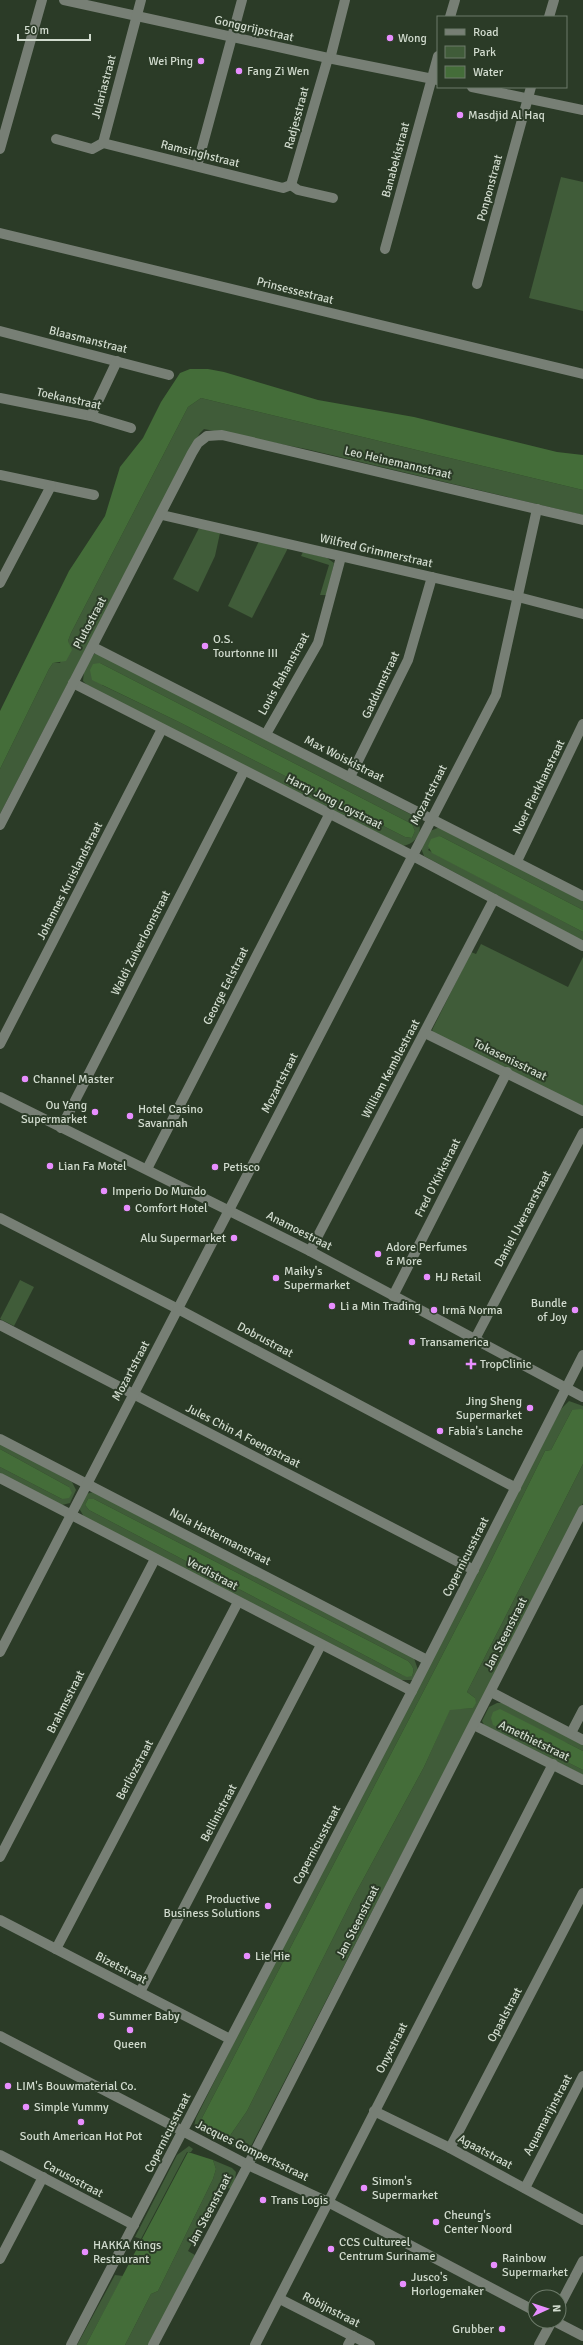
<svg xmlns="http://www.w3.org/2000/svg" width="583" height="2345" font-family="Signika,sans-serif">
	<rect width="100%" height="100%" fill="#2b3b27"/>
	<g fill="#405c39" fill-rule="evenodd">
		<polygon points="561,177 583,182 583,311 529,298"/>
		<polygon points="201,398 583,490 583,515 306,449 204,429 200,433 176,475 0,814 0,769 49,669 53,663 60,663 69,646 68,641 71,633 188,407"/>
		<polygon points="199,528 220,533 215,556 198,592 173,579"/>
		<polygon points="259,541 288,548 252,618 228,606"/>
		<polygon points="303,552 327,558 334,563 327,595 320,595 329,565 301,556"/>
		<path d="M94,654H98L414,816C426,827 418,844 403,846L89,687L83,681L84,671ZM100,663L412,824L415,831L412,838L405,837L179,722L102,685Z"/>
		<polygon points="440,827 583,900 583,910 440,836 428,850 583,932 583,941 424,856 421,848 430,831"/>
		<polygon points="481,944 568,987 583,957 583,1106 434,1033 432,1030 471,952 476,954"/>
		<polygon points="20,1280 34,1287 14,1326 0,1319"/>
		<polygon points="569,1401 583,1406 583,1410 572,1410 551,1450 545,1451 488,1567 202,2118 203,2133 194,2126 196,2118 235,2040 561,1409"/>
		<polygon points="0,1443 72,1482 76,1490 70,1503 62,1505 0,1474 0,1467 62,1499 69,1487 0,1449"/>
		<polygon points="583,1464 583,1503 251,2146 244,2151 222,2142 227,2140 247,2111 353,1898 424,1767 450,1709 473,1708 475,1698 467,1692"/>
		<path d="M93,1492L414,1658L418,1670L413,1680H400L84,1517L79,1508L86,1494ZM88,1499H94L408,1661C413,1666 415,1669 412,1676L402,1675L89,1510L85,1505Z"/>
		<polygon points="497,1703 502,1703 583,1745 583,1751 567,1743 494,1725 583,1770 583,1775 484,1725 482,1721 489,1707"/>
		<polygon points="189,2146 193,2149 191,2152 187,2152 141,2239 135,2237 177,2155"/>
		<polygon points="213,2160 232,2168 236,2172 235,2180 231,2189 223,2186 188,2251 195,2255 149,2345 125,2345 151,2294 158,2291 213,2179 216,2169"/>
		<polygon points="115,2275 123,2276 86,2345 77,2345"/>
	</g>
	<g fill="#446d39">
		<polygon points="190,369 208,369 224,372 318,400 414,417 557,452 583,455 583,490 201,398 188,407 71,633 68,641 72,650 66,661 53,663 49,669 0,769 0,711 69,571 105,516 120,467 143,438 161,402 180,373"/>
		<polygon points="100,663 412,824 415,831 412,838 405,837 179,722 92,680 90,670 93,664"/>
		<polygon points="440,836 583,910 583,932 432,853 428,846 431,839"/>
		<polygon points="581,1409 583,1410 583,1464 467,1692 475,1698 476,1703 473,1708 450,1710 424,1767 353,1898 247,2111 227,2140 222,2142 203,2133 202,2118 488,1567 545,1451 551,1450 572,1410"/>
		<polygon points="0,1449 69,1487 72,1493 69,1498 62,1499 0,1467"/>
		<path d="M88,1499H94L408,1661C413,1666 415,1669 412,1676L407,1677L402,1675L89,1510L85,1505Z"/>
		<polygon points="500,1709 583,1751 583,1770 493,1725 491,1718 493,1712"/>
		<polygon points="188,2152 213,2160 216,2169 213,2179 158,2291 151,2294 125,2345 86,2345"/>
	</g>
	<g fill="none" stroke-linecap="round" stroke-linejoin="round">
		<g stroke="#777f75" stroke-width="10">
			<polyline points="64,0 328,58 438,80"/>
			<polyline points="450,17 455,0"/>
			<polyline points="549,17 554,0"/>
			<polyline points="330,59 345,0"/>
			<polyline points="472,87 583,110"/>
			<polyline points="56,139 92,149 103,143"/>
			<polyline points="103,143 283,188 291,185"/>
			<polyline points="103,143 141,0"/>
			<polyline points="0,149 42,0"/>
			<polyline points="197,166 242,0"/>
			<polyline points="291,185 328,58"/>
			<polyline points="291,185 298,190 333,198"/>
			<polyline points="0,233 583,374"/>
			<polyline points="385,249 438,56"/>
			<polyline points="477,284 531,87"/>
			<polyline points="0,331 169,375"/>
			<polyline points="0,398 91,416 131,428"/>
			<polyline points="91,416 117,361"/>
			<polyline points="0,475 94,495"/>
			<polyline points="162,515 518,597 583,614"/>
			<polyline points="0,583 51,486"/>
			<polyline points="93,647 583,896"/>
			<polyline points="73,683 413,856 583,946"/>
			<polyline points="266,734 318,643 341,557"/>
			<polyline points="350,777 408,660 432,577"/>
			<polyline points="0,825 192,453 198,443 207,436 222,435 583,520"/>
			<polyline points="517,861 583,724"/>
			<polyline points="425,1033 583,1111"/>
			<polyline points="0,1044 162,729"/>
			<polyline points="0,1097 310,1251 583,1397"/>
			<polyline points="61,1128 244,771"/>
			<polyline points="147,1169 329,815"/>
			<polyline points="0,1218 178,1309 516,1488"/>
			<polyline points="310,1251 494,899"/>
			<polyline points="393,1296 507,1072"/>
			<polyline points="0,1325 474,1570"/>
			<polyline points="475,1339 583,1133"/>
			<polyline points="0,1439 427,1660"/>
			<polyline points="0,1478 412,1691"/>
			<polyline points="0,1652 496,695 537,509"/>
			<polyline points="491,1692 583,1740"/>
			<polyline points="474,1725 583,1780"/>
			<polyline points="571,1733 583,1710"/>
			<polyline points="0,1857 155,1559"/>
			<polyline points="0,1920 230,2039"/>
			<polyline points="56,1949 238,1602"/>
			<polyline points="140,1992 321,1645"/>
			<polyline points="0,2036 248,2165 328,2202 535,2311"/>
			<polyline points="374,2111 450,2148 583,2220"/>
			<polyline points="450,2148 583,1893"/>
			<polyline points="0,2155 134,2225"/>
			<polyline points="525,2188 583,2076"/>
			<polyline points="0,2259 43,2177"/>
			<polyline points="280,2299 370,2345"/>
			<polyline points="559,2307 583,2261"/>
			<polyline points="554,2321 583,2336"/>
			<polyline points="71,2345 412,1691 583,1355"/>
			<polyline points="153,2345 248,2165 583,1510"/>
			<polyline points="255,2345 553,1764"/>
			<polyline points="348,2345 353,2336"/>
			<polyline points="539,2345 552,2321"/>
		</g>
	</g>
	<g fill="#e88eff" stroke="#2b3b27" stroke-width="1.5">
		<circle cx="390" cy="38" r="4"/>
		<circle cx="201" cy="61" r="4"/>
		<circle cx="239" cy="71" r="4"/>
		<circle cx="460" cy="115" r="4"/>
		<circle cx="205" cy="646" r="4"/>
		<circle cx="25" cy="1079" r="4"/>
		<circle cx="95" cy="1112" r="4"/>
		<circle cx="130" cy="1116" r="4"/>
		<circle cx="50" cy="1166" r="4"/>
		<circle cx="215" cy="1167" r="4"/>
		<circle cx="104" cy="1191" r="4"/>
		<circle cx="127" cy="1208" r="4"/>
		<circle cx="234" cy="1238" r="4"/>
		<circle cx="378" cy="1254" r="4"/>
		<circle cx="427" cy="1277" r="4"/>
		<circle cx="276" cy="1278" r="4"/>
		<circle cx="332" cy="1306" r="4"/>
		<circle cx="434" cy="1310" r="4"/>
		<circle cx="575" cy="1310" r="4"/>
		<circle cx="412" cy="1342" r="4"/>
		<path d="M469 1358h4v4h4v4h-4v4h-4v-4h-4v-4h4z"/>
		<circle cx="530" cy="1408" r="4"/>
		<circle cx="440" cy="1431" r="4"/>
		<circle cx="268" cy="1906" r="4"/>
		<circle cx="247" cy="1956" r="4"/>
		<circle cx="101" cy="2016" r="4"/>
		<circle cx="130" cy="2030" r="4"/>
		<circle cx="8" cy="2086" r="4"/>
		<circle cx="26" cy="2107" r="4"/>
		<circle cx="81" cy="2122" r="4"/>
		<circle cx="364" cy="2188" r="4"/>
		<circle cx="263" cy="2200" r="4"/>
		<circle cx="436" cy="2222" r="4"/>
		<circle cx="331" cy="2249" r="4"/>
		<circle cx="85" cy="2252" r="4"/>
		<circle cx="494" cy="2265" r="4"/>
		<circle cx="403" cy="2284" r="4"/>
		<circle cx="502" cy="2329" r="4"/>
	</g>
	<g text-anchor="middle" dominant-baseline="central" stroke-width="4" stroke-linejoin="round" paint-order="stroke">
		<g font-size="12" fill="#d1dbce" stroke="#2b3b27">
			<text transform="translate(254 29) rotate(13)">Gonggrijpstraat</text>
			<text transform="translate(104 87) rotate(-75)">Julariastraat</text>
			<text transform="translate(297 118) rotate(-75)">Radjesstraat</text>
			<text transform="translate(200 154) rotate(14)">Ramsinghstraat</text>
			<text transform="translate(396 160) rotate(-75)">Banabekistraat</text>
			<text transform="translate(490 188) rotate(-75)">Ponponstraat</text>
			<text transform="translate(295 291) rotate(14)">Prinsessestraat</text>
			<text transform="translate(88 340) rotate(14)">Blaasmanstraat</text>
			<text transform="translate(69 399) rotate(12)">Toekanstraat</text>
			<text transform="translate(398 463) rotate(13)">Leo Heinemannstraat</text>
			<text transform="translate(376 551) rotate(13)">Wilfred Grimmerstraat</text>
			<text transform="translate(90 623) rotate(-62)">Plutostraat</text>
			<text transform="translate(284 674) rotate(-61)">Louis Rahanstraat</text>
			<text transform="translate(381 685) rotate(-65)">Gaddumstraat</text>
			<text transform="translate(344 759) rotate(27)">Max Woiskistraat</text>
			<text transform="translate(539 787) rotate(-64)">Noer Pierkhanstraat</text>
			<text transform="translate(429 795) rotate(-63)">Mozartstraat</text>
			<text transform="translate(334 802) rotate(27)">Harry Jong Loystraat</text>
			<text transform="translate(70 881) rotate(-63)">Johannes Kruislandstraat</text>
			<text transform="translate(141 943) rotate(-63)">Waldi Zuiverloonstraat</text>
			<text transform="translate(226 986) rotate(-63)">George Eelstraat</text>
			<text transform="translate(510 1060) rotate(26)">Tokasenisstraat</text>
			<text transform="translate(391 1069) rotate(-62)">William Kemblestraat</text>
			<text transform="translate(280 1083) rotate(-63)">Mozartstraat</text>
			<text transform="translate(438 1178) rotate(-63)">Fred O'Kirkstraat</text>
			<text transform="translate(523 1219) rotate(-62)">Daniel IJveraarstraat</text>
			<text transform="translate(299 1231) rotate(27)">Anamoestraat</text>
			<text transform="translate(265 1340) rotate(28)">Dobrustraat</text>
			<text transform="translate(131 1371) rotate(-62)">Mozartstraat</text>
			<text transform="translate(243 1436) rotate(27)">Jules Chin A Foengstraat</text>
			<text transform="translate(220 1537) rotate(27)">Nola Hattermanstraat</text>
			<text transform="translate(466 1557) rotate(-63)">Copernicusstraat</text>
			<text transform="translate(212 1574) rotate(28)">Verdistraat</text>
			<text transform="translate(506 1634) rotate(-63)">Jan Steenstraat</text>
			<text transform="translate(66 1702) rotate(-63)">Brahmsstraat</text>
			<text transform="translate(534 1741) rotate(26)">Amethietstraat</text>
			<text transform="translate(135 1770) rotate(-62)">Berliozstraat</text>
			<text transform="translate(219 1813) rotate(-62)">Bellinistraat</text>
			<text transform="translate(317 1845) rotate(-62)">Copernicusstraat</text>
			<text transform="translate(358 1922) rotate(-63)">Jan Steenstraat</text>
			<text transform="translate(121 1968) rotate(27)">Bizetstraat</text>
			<text transform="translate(505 2015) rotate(-62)">Opaalstraat</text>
			<text transform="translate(392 2048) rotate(-63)">Onyxstraat</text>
			<text transform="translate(548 2115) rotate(-62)">Aquamarijnstraat</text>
			<text transform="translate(168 2133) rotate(-63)">Copernicusstraat</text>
			<text transform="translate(252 2151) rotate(26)">Jacques Gompertsstraat</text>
			<text transform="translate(485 2152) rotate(28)">Agaatstraat</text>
			<text transform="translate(73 2179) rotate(28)">Carusostraat</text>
			<text transform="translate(210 2210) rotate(-62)">Jan Steenstraat</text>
			<text transform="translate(331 2310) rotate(27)">Robijnstraat</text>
		</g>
		<g font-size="12" fill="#d1dbce" stroke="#2b3b27" text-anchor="start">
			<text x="398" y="38">Wong</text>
			<text x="193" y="61" text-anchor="end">Wei Ping</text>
			<text x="247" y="71">Fang Zi Wen</text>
			<text x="468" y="115">Masdjid Al Haq</text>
			<text x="213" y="639">O.S.<tspan x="213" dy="14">Tourtonne III</tspan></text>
			<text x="33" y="1079">Channel Master</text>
			<text x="87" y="1105" text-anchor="end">Ou Yang<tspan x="87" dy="14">Supermarket</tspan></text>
			<text x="138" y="1109">Hotel Casino<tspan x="138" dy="14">Savannah</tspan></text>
			<text x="58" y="1166">Lian Fa Motel</text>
			<text x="223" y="1167">Petisco</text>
			<text x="112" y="1191">Imperio Do Mundo</text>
			<text x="135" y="1208">Comfort Hotel</text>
			<text x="226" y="1238" text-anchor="end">Alu Supermarket</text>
			<text x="386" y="1247">Adore Perfumes<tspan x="386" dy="14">&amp; More</tspan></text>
			<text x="284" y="1271">Maiky's<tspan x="284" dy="14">Supermarket</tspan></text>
			<text x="435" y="1277">HJ Retail</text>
			<text x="567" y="1303" text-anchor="end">Bundle<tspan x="567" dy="14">of Joy</tspan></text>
			<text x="340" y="1306">Li a Min Trading</text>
			<text x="442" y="1310">Irmã Norma</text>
			<text x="420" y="1342">Transamerica</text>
			<text x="480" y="1364">TropClinic</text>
			<text x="522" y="1401" text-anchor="end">Jing Sheng<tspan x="522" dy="14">Supermarket</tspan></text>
			<text x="448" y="1431">Fabia's Lanche</text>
			<text x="260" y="1899" text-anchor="end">Productive<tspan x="260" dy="14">Business Solutions</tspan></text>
			<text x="255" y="1956">Lie Hie</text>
			<text x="109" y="2016">Summer Baby</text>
			<text x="130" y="2044" text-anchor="middle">Queen</text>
			<text x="16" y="2086">LIM's Bouwmaterial Co.</text>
			<text x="34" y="2107">Simple Yummy</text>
			<text x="81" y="2136" text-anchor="middle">South American Hot Pot</text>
			<text x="372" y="2181">Simon's<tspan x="372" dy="14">Supermarket</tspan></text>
			<text x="271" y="2200">Trans Logis</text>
			<text x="444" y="2215">Cheung's<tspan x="444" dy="14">Center Noord</tspan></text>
			<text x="339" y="2242">CCS Cultureel<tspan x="339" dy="14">Centrum Suriname</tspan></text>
			<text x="93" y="2245">HAKKA Kings<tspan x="93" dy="14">Restaurant</tspan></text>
			<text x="502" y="2258">Rainbow<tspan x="502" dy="14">Supermarket</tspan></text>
			<text x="411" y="2277">Jusco's<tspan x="411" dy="14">Horlogemaker</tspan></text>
			<text x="494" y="2329" text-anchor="end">Grubber</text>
		</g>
	</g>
	<rect x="437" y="16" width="130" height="72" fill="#2b3b27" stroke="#6d7b6a"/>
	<rect x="445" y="29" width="20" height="6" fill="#777f75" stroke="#6d7b6a"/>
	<text x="473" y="36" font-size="12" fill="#d1dbce">Road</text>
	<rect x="445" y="46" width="20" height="12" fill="#405c39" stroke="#6d7b6a"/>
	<text x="473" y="56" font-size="12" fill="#d1dbce">Park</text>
	<rect x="445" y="66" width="20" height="12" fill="#446d39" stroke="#6d7b6a"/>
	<text x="473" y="76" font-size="12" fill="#d1dbce">Water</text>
	<g transform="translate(547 2309) rotate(87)"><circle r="19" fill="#2b3b27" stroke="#6d7b6a"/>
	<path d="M0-3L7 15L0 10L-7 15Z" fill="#e88eff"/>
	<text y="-6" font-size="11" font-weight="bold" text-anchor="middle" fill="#d1dbce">N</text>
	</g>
	<path d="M18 34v6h72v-6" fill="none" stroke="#d1dbce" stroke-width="2"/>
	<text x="24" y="34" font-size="12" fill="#d1dbce" stroke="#2b3b27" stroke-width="3" paint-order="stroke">50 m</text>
</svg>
